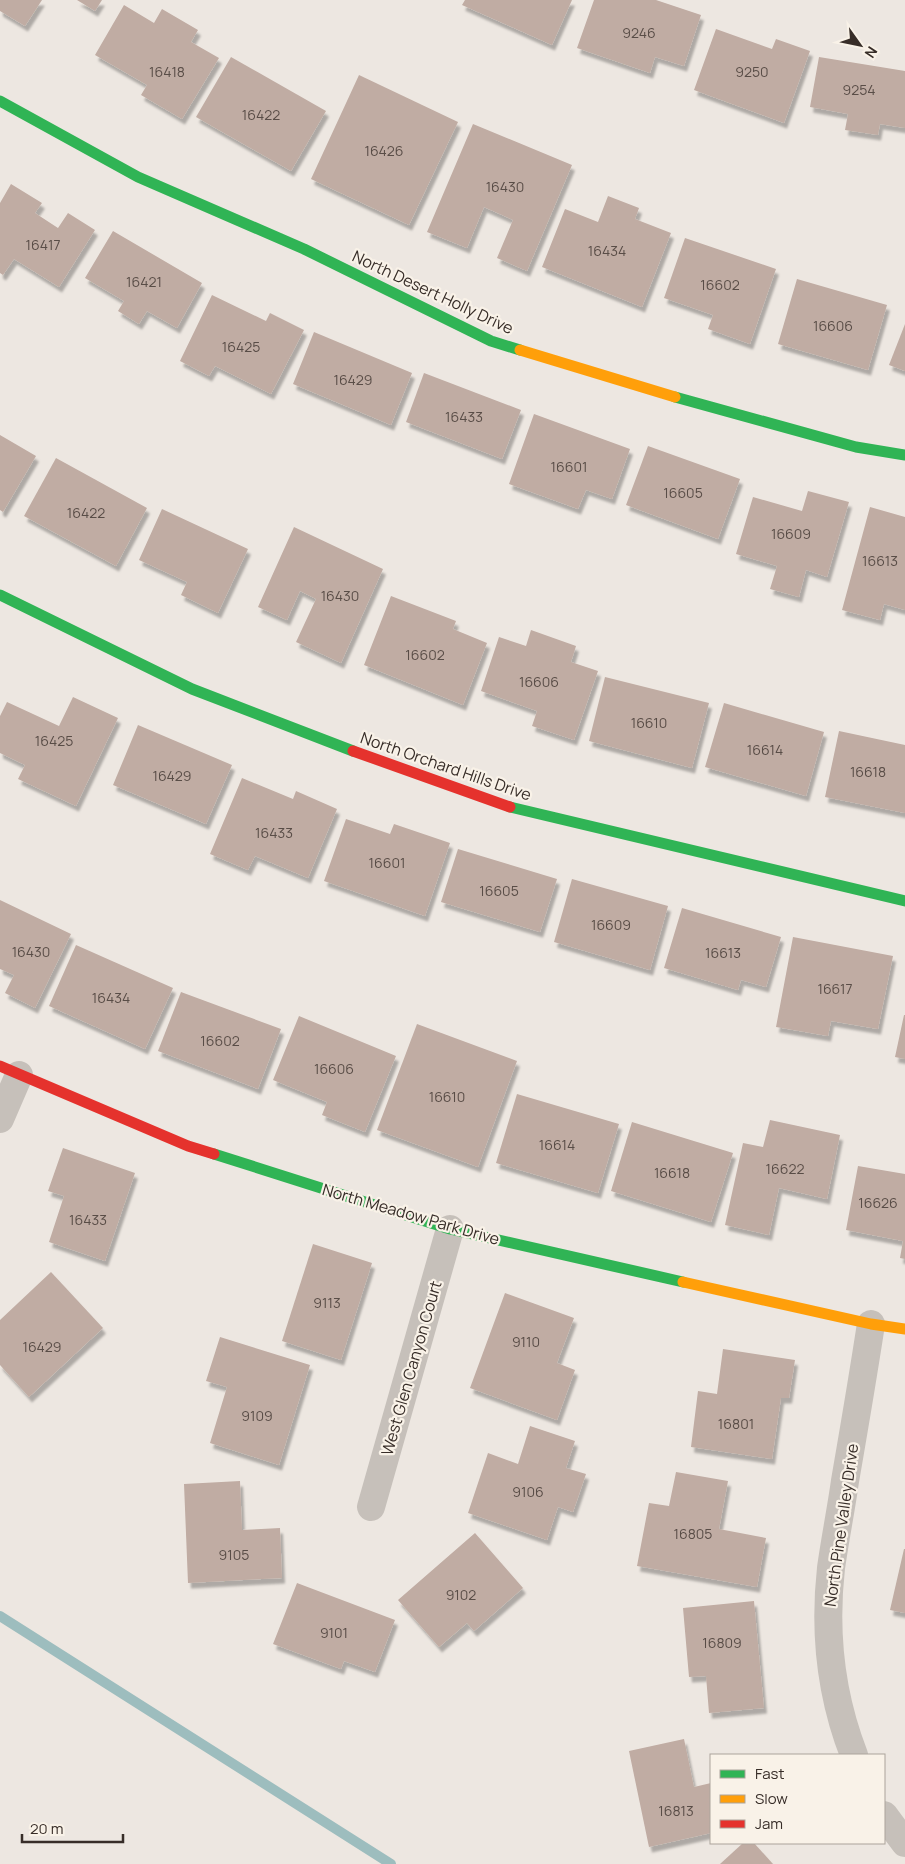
<svg xmlns="http://www.w3.org/2000/svg" width="905" height="1864" font-family="Manrope,sans-serif">
	<defs>
		<filter id="shadow"><feDropShadow dx="3" dy="5.5" stdDeviation="1" flood-color="#0004"/></filter>
	</defs>
	<rect width="100%" height="100%" fill="#ede7e1"/>
	<g fill="none" stroke-linecap="round" stroke-linejoin="round">
		<polyline stroke="#9dbdbe" stroke-width="10" points="0,1616 391,1864"/>
	</g>
	<g fill="#c0aca3" filter="url(#shadow)">
		<polygon points="0,0 42,0 25,26 0,11"/>
		<polygon points="77,0 102,0 95,11"/>
		<polygon points="465,0 572,0 552,45 462,5"/>
		<polygon points="594,0 656,0 701,15 684,66 655,57 650,73 577,48"/>
		<polygon points="124,5 154,23 162,9 198,30 191,42 219,58 182,119 141,95 147,85 95,55"/>
		<polygon points="716,29 772,49 776,39 810,51 784,123 694,90"/>
		<polygon points="231,57 326,111 291,171 196,117"/>
		<polygon points="819,57 905,71 905,128 880,124 878,135 845,130 848,114 810,107"/>
		<polygon points="359,75 458,122 409,225 311,179"/>
		<polygon points="473,124 572,165 527,271 497,258 513,220 484,207 467,248 427,232"/>
		<polygon points="11,184 42,203 35,213 58,228 68,213 95,230 59,287 14,259 3,275 0,273 0,203"/>
		<polygon points="608,196 639,208 635,219 671,233 642,307 542,267 565,209 598,222"/>
		<polygon points="113,231 202,283 177,328 147,311 139,324 118,311 124,301 85,278"/>
		<polygon points="685,238 776,269 750,344 708,329 713,315 664,298"/>
		<polygon points="797,279 887,305 868,370 778,344"/>
		<polygon points="212,295 266,321 270,313 304,330 271,394 215,366 209,376 180,361"/>
		<polygon points="905,324 905,371 889,365"/>
		<polygon points="314,332 412,373 391,425 293,384"/>
		<polygon points="424,373 521,410 502,459 406,422"/>
		<polygon points="534,414 630,449 612,499 586,490 578,509 509,484"/>
		<polygon points="0,435 36,456 3,512 0,510"/>
		<polygon points="648,446 740,479 718,539 626,505"/>
		<polygon points="56,458 147,508 116,566 24,516"/>
		<polygon points="808,491 849,502 827,577 806,570 799,597 770,589 777,566 736,554 753,497 802,511"/>
		<polygon points="870,507 905,517 905,610 884,604 880,620 842,610"/>
		<polygon points="162,509 248,549 218,613 181,595 187,582 139,560"/>
		<polygon points="294,527 383,569 341,663 296,642 316,599 300,591 287,620 258,607"/>
		<polygon points="391,596 456,621 453,629 487,643 463,705 364,665"/>
		<polygon points="531,630 576,646 571,662 598,671 574,740 532,726 537,711 481,691 499,637 526,646"/>
		<polygon points="605,677 709,703 692,768 589,741"/>
		<polygon points="73,697 118,718 76,806 18,779 25,765 0,753 0,716 7,702 59,726"/>
		<polygon points="724,703 824,732 806,796 705,767"/>
		<polygon points="138,725 232,765 206,824 113,785"/>
		<polygon points="839,731 905,745 905,813 825,797"/>
		<polygon points="242,778 293,799 296,791 337,809 308,878 255,856 248,870 210,854"/>
		<polygon points="346,819 390,834 394,824 450,843 425,916 324,881"/>
		<polygon points="458,849 557,879 540,932 441,902"/>
		<polygon points="572,879 668,906 650,970 554,942"/>
		<polygon points="0,900 71,934 35,1008 5,993 14,975 0,969"/>
		<polygon points="682,908 781,937 766,987 741,980 738,990 664,968"/>
		<polygon points="793,937 893,956 878,1029 831,1021 828,1036 776,1027"/>
		<polygon points="76,945 173,988 145,1049 49,1006"/>
		<polygon points="181,992 281,1029 258,1089 158,1051"/>
		<polygon points="904,1015 905,1015 905,1059 895,1057"/>
		<polygon points="299,1016 396,1056 365,1132 322,1115 327,1102 273,1080"/>
		<polygon points="417,1024 517,1061 478,1167 377,1130"/>
		<polygon points="517,1094 619,1124 598,1193 496,1163"/>
		<polygon points="770,1120 840,1135 827,1199 779,1188 769,1235 725,1225 743,1143 763,1147"/>
		<polygon points="632,1122 733,1153 711,1222 611,1191"/>
		<polygon points="63,1148 135,1173 105,1261 49,1242 64,1196 48,1191"/>
		<polygon points="858,1166 905,1174 905,1259 900,1258 903,1241 846,1230"/>
		<polygon points="313,1244 372,1263 341,1360 282,1341"/>
		<polygon points="51,1272 103,1328 29,1397 0,1365 0,1320"/>
		<polygon points="505,1293 574,1318 557,1363 575,1370 557,1420 470,1388"/>
		<polygon points="220,1337 310,1365 279,1465 210,1443 227,1387 206,1381"/>
		<polygon points="723,1349 795,1360 789,1398 781,1398 772,1459 691,1447 698,1391 717,1394"/>
		<polygon points="530,1426 575,1441 566,1468 586,1474 573,1512 558,1507 547,1540 468,1513 488,1453 518,1464"/>
		<polygon points="676,1472 728,1481 719,1529 766,1538 757,1587 637,1566 649,1503 669,1506"/>
		<polygon points="240,1481 242,1530 280,1528 282,1578 188,1583 184,1484"/>
		<polygon points="475,1533 523,1588 474,1631 467,1623 439,1647 398,1600"/>
		<polygon points="904,1549 905,1549 905,1613 890,1610"/>
		<polygon points="297,1583 395,1620 375,1672 344,1661 341,1669 273,1644"/>
		<polygon points="754,1601 764,1708 709,1713 706,1676 689,1677 683,1608"/>
		<polygon points="684,1739 694,1787 711,1783 711,1833 649,1847 629,1751"/>
		<polygon points="743,1843 754,1843 773,1864 720,1864"/>
	</g>
	<g fill="none" stroke-linecap="round" stroke-linejoin="round">
		<g stroke="#c6c0ba" stroke-width="28">
			<polyline points="0,1119 19,1075"/>
			<polyline points="371,1507 450,1229"/>
			<path d="M854,1755C831,1696 824,1631 831,1568C835,1539 841,1510 845,1481C854,1429 863,1376 871,1324"/>
			<polyline points="884,1815 905,1843"/>
		</g>
		<g stroke="#30b455" stroke-width="11">
			<polyline points="0,101 138,177 304,249 491,341 520,350"/>
			<polyline points="675,397 856,447 905,455"/>
			<polyline points="0,595 192,689 353,751"/>
			<polyline points="510,807 905,901"/>
			<polyline points="214,1154 450,1229 683,1282"/>
		</g>
		<g stroke="#ff9f0a" stroke-width="11">
			<polyline points="520,350 675,397"/>
			<polyline points="683,1282 871,1324 905,1329"/>
		</g>
		<g stroke="#e5322d" stroke-width="11">
			<polyline points="353,751 510,807"/>
			<polyline points="0,1066 188,1146 214,1154"/>
		</g>
	</g>
	<g text-anchor="middle" dominant-baseline="central" stroke-width="4.5" stroke-linejoin="round" paint-order="stroke">
		<g font-size="14" fill="#594d47">
			<text x="639" y="32">9246</text>
			<text x="167" y="71">16418</text>
			<text x="752" y="71">9250</text>
			<text x="859" y="89">9254</text>
			<text x="261" y="114">16422</text>
			<text x="384" y="150">16426</text>
			<text x="505" y="186">16430</text>
			<text x="43" y="244">16417</text>
			<text x="607" y="250">16434</text>
			<text x="144" y="281">16421</text>
			<text x="720" y="284">16602</text>
			<text x="833" y="325">16606</text>
			<text x="241" y="346">16425</text>
			<text x="353" y="379">16429</text>
			<text x="464" y="416">16433</text>
			<text x="569" y="466">16601</text>
			<text x="683" y="492">16605</text>
			<text x="86" y="512">16422</text>
			<text x="791" y="533">16609</text>
			<text x="880" y="560">16613</text>
			<text x="340" y="595">16430</text>
			<text x="425" y="654">16602</text>
			<text x="539" y="681">16606</text>
			<text x="649" y="722">16610</text>
			<text x="54" y="740">16425</text>
			<text x="765" y="749">16614</text>
			<text x="868" y="771">16618</text>
			<text x="172" y="775">16429</text>
			<text x="274" y="832">16433</text>
			<text x="387" y="862">16601</text>
			<text x="499" y="890">16605</text>
			<text x="611" y="924">16609</text>
			<text x="31" y="951">16430</text>
			<text x="723" y="952">16613</text>
			<text x="835" y="988">16617</text>
			<text x="111" y="997">16434</text>
			<text x="220" y="1040">16602</text>
			<text x="334" y="1068">16606</text>
			<text x="447" y="1096">16610</text>
			<text x="557" y="1144">16614</text>
			<text x="785" y="1168">16622</text>
			<text x="672" y="1172">16618</text>
			<text x="878" y="1202">16626</text>
			<text x="88" y="1219">16433</text>
			<text x="327" y="1302">9113</text>
			<text x="526" y="1341">9110</text>
			<text x="42" y="1346">16429</text>
			<text x="257" y="1415">9109</text>
			<text x="736" y="1423">16801</text>
			<text x="528" y="1491">9106</text>
			<text x="693" y="1533">16805</text>
			<text x="234" y="1554">9105</text>
			<text x="461" y="1594">9102</text>
			<text x="334" y="1632">9101</text>
			<text x="722" y="1642">16809</text>
			<text x="676" y="1810">16813</text>
		</g>
		<g font-size="16" fill="#372d28" stroke="#f9f2e8">
			<text transform="translate(433 292) rotate(25)">North Desert Holly Drive</text>
			<text transform="translate(446 766) rotate(19)">North Orchard Hills Drive</text>
			<text transform="translate(411 1214) rotate(16)">North Meadow Park Drive</text>
			<text transform="translate(411 1368) rotate(-74)">West Glen Canyon Court</text>
			<text transform="translate(841 1525) rotate(-82)">North Pine Valley Drive</text>
		</g>
	</g>
	<rect x="710" y="1754" width="175" height="90" fill="#f9f2e8" stroke="#aba39b"/>
	<rect x="720" y="1770" width="25" height="8" fill="#30b455" stroke="#aba39b"/>
	<text x="755" y="1779" font-size="15" fill="#372d28">Fast</text>
	<rect x="720" y="1795" width="25" height="8" fill="#ff9f0a" stroke="#aba39b"/>
	<text x="755" y="1804" font-size="15" fill="#372d28">Slow</text>
	<rect x="720" y="1820" width="25" height="8" fill="#e5322d" stroke="#aba39b"/>
	<text x="755" y="1829" font-size="15" fill="#372d28">Jam</text>
	<g transform="translate(860 45) rotate(123)" stroke="#f9f2e8" stroke-width="4" paint-order="stroke">
	<path d="M0-4L9 19L0 12L-9 19Z" fill="#372d28"/>
	<text y="-8" font-size="14" font-weight="bold" text-anchor="middle" fill="#372d28">N</text>
	</g>
	<path d="M22 1834v8h101v-8" fill="none" stroke="#372d28" stroke-width="2.5"/>
	<text x="30" y="1834" font-size="15" fill="#372d28" stroke="#f9f2e8" stroke-width="4" paint-order="stroke">20 m</text>
</svg>
